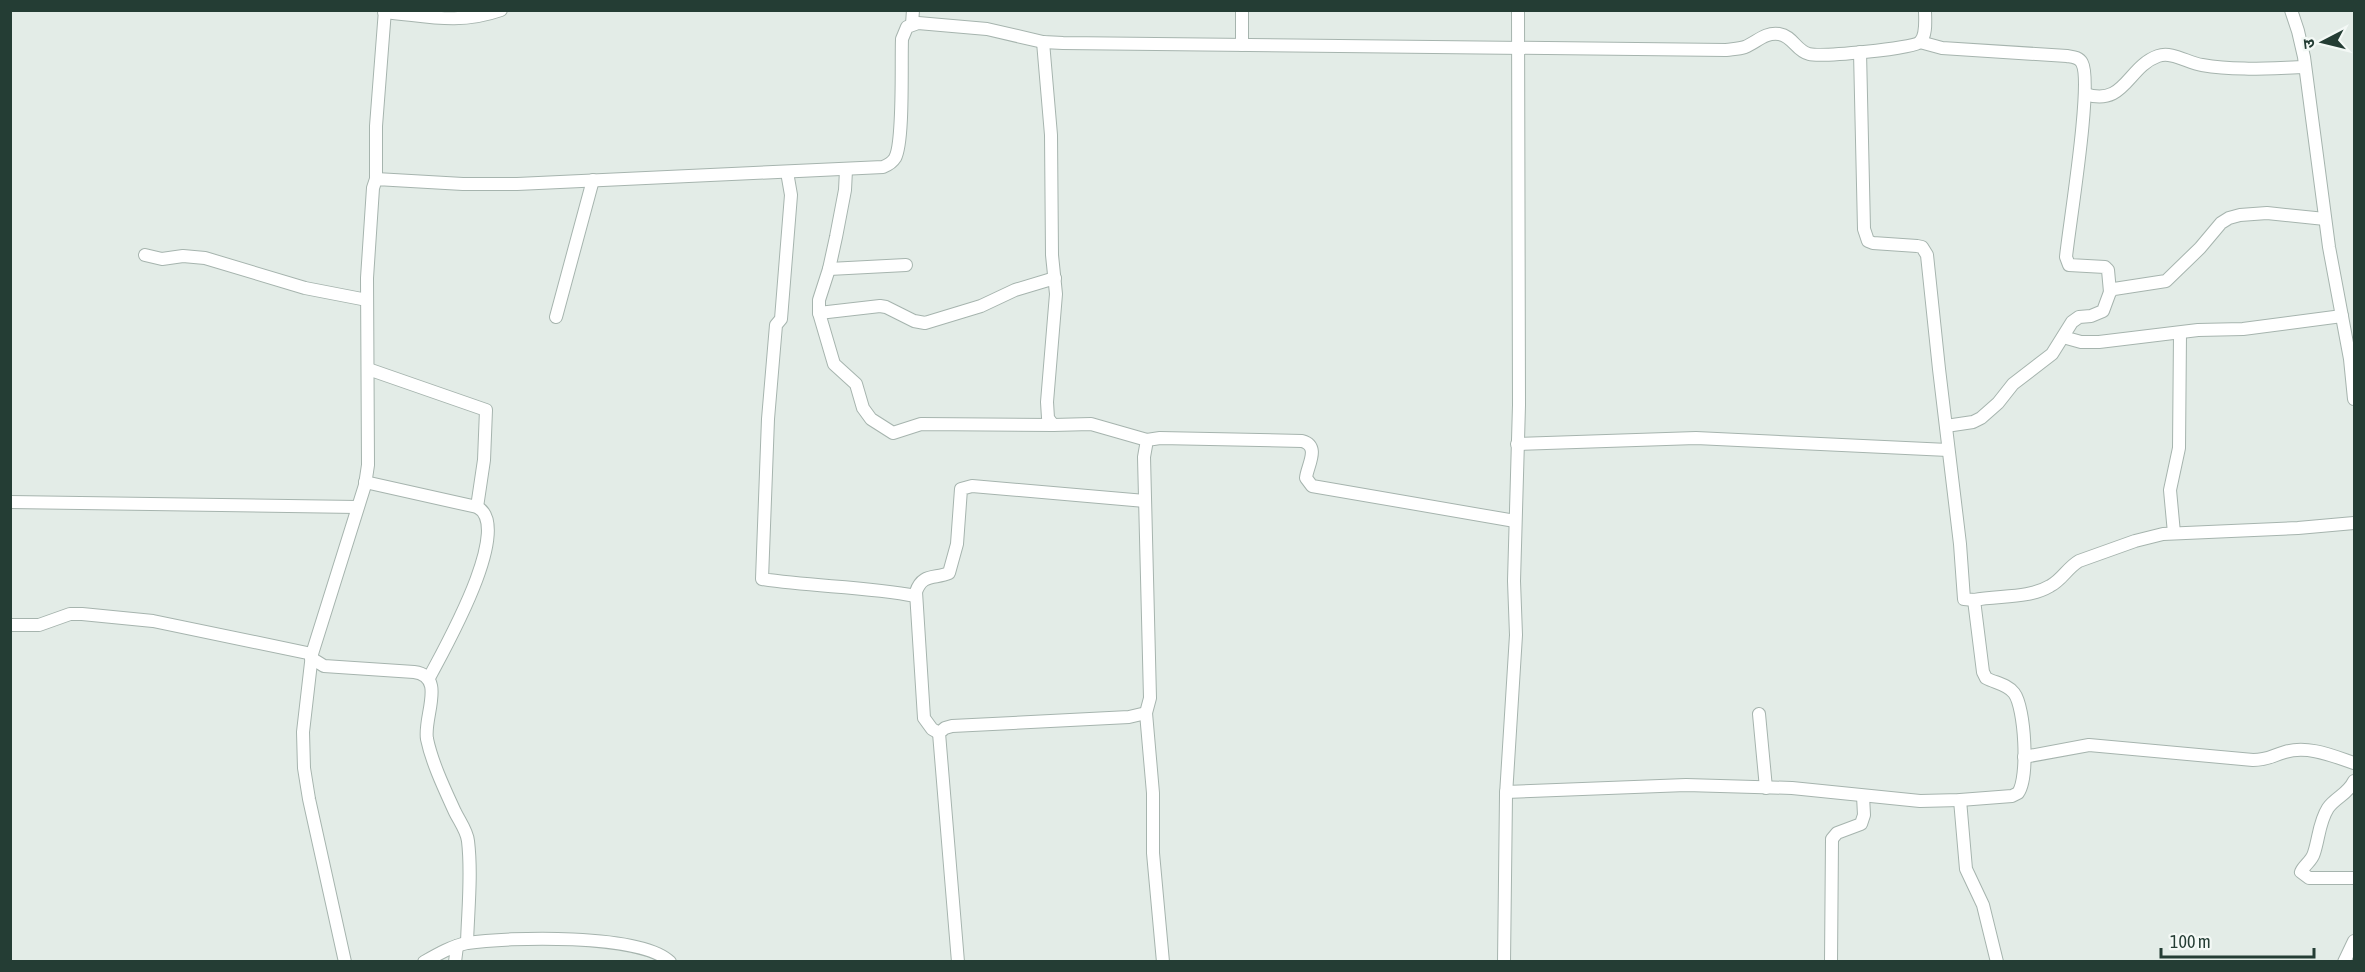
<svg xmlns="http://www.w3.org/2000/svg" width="2365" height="972" font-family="'Asap Condensed','Noto Sans Devanagari',sans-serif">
	<rect width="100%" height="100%" fill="#e3ece7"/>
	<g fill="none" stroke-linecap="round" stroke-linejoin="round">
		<defs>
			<g id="minor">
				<polyline points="1242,10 1242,45"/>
				<polyline points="2291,10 2298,31 2304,57 2329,247 2350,359 2354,399"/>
				<path d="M384,12C428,16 458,25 501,10"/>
				<polyline points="912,24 913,10"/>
				<polyline points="1043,42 1051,135 1052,255 1056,294 1047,402 1048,418 1053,425 1091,424 1147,440"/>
				<path d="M1920,42L1942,48L2067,56C2073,57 2079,57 2082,63C2093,83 2069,226 2066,257L2069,265L2105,267L2108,270L2110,292"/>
				<path d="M1860,52L1864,229L1868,241L1873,243L1917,246L1922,247L1927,255L1939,369L1960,544L1964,599L1974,600C1999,595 2028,599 2050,586C2062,580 2067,568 2079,561L2135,541L2163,534L2298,528L2354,523"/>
				<path d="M2085,94C2125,107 2127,67 2158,56C2172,51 2188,63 2202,65C2236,71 2271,68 2305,67"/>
				<polyline points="846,170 845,190 836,237 829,269 819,300 819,313 834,364 856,384 863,408 871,419 893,433 921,424 1053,425"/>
				<path d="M787,172L791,195L781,319L776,325L768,419L762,579C813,587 865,586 916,596"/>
				<polyline points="376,179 376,126 385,10"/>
				<polyline points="145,255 162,259 183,256 205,258 305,288 367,300"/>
				<polyline points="829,269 906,265"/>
				<polyline points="819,313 880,306 886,307 914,321 925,323 981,306 1015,290 1055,278"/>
				<polyline points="556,317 593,180"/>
				<polyline points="2063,337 2081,342 2099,342 2198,330 2243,329 2342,316"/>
				<polyline points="368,369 486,410 484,460 477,507"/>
				<polyline points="1946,426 1973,422 1981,418 1998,403 2013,384 2052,354 2072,322 2079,317 2091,316 2103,311 2110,292 2114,289 2166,281 2200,248 2221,223 2229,218 2240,215 2267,213 2325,219"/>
				<polyline points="1517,444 1696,438 1948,450"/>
				<path d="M365,482L477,507C515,526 443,651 429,678"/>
				<polyline points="10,502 357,507"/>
				<polyline points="2174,533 2170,490 2179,448 2180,334"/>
				<polyline points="10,625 39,625 70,614 82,614 153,621 312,654"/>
				<path d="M311,658L324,666L414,672C447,676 423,717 427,739C432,763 445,790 455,812C460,822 467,831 468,841C472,874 468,910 467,943"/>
				<polyline points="1146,713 1153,793 1153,853 1163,962"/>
				<polyline points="1759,714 1766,788"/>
				<path d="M939,733L932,729L924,718L916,592C922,573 935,579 949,573L957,544L961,489L972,486L1145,501"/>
				<path d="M2024,757L2089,745L2253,760C2268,760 2271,756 2285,752C2308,745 2333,756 2354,763"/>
				<path d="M2354,781C2348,794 2336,797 2328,808C2319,822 2319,838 2314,853C2312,861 2304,865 2301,872L2309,878H2354"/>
				<path d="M1506,792L1686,785L1792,788L1920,801L1960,800L2012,796L2018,793C2029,778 2025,707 2014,693C2007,684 1995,683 1986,678L1983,672L1974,600"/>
				<polyline points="1960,800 1966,869 1983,905 1997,962"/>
				<path d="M345,962L309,799L304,768L303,732L312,654L365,485L368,465L367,278L373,188L376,179L463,184H517L883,167C888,165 892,163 895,158C904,142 901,63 902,39L907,27L918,23L987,29L1043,42L1063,43L1726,50C1733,49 1739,49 1745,47C1757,42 1765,32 1779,34C1793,36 1796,51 1809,54C1821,57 1913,49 1920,42C1927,35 1925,19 1925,10"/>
				<path d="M424,962C438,954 452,946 467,943C507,937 641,933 670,962"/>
				<polyline points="455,962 457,946"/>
				<path d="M958,962L939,733L945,728L952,726L1129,717L1146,713L1150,698L1144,457L1147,440L1160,438L1302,441C1321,446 1307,466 1306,478L1312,486L1515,521"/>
				<polyline points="1504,962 1506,795 1516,635 1514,581 1519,405 1518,10"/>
				<polyline points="1831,962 1832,839 1837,833 1861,824 1864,815 1863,796"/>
				<polyline points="2344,962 2354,941"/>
			</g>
		</defs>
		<use href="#minor" stroke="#a6b4ae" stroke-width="14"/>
		<use href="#minor" stroke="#fff" stroke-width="12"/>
	</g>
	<rect width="2365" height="972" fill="none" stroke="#243d34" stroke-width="24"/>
	<g transform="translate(2323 42) rotate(263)" stroke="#f4f9f6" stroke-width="4.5" paint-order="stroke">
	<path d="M0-4.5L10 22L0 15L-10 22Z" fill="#243d34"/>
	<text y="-9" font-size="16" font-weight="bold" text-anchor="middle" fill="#243d34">उ</text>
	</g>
	<path d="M2161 948v9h153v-9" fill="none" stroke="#243d34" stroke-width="3"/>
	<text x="2170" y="948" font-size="18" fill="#243d34" stroke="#f4f9f6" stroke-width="4.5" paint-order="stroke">100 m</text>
</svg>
